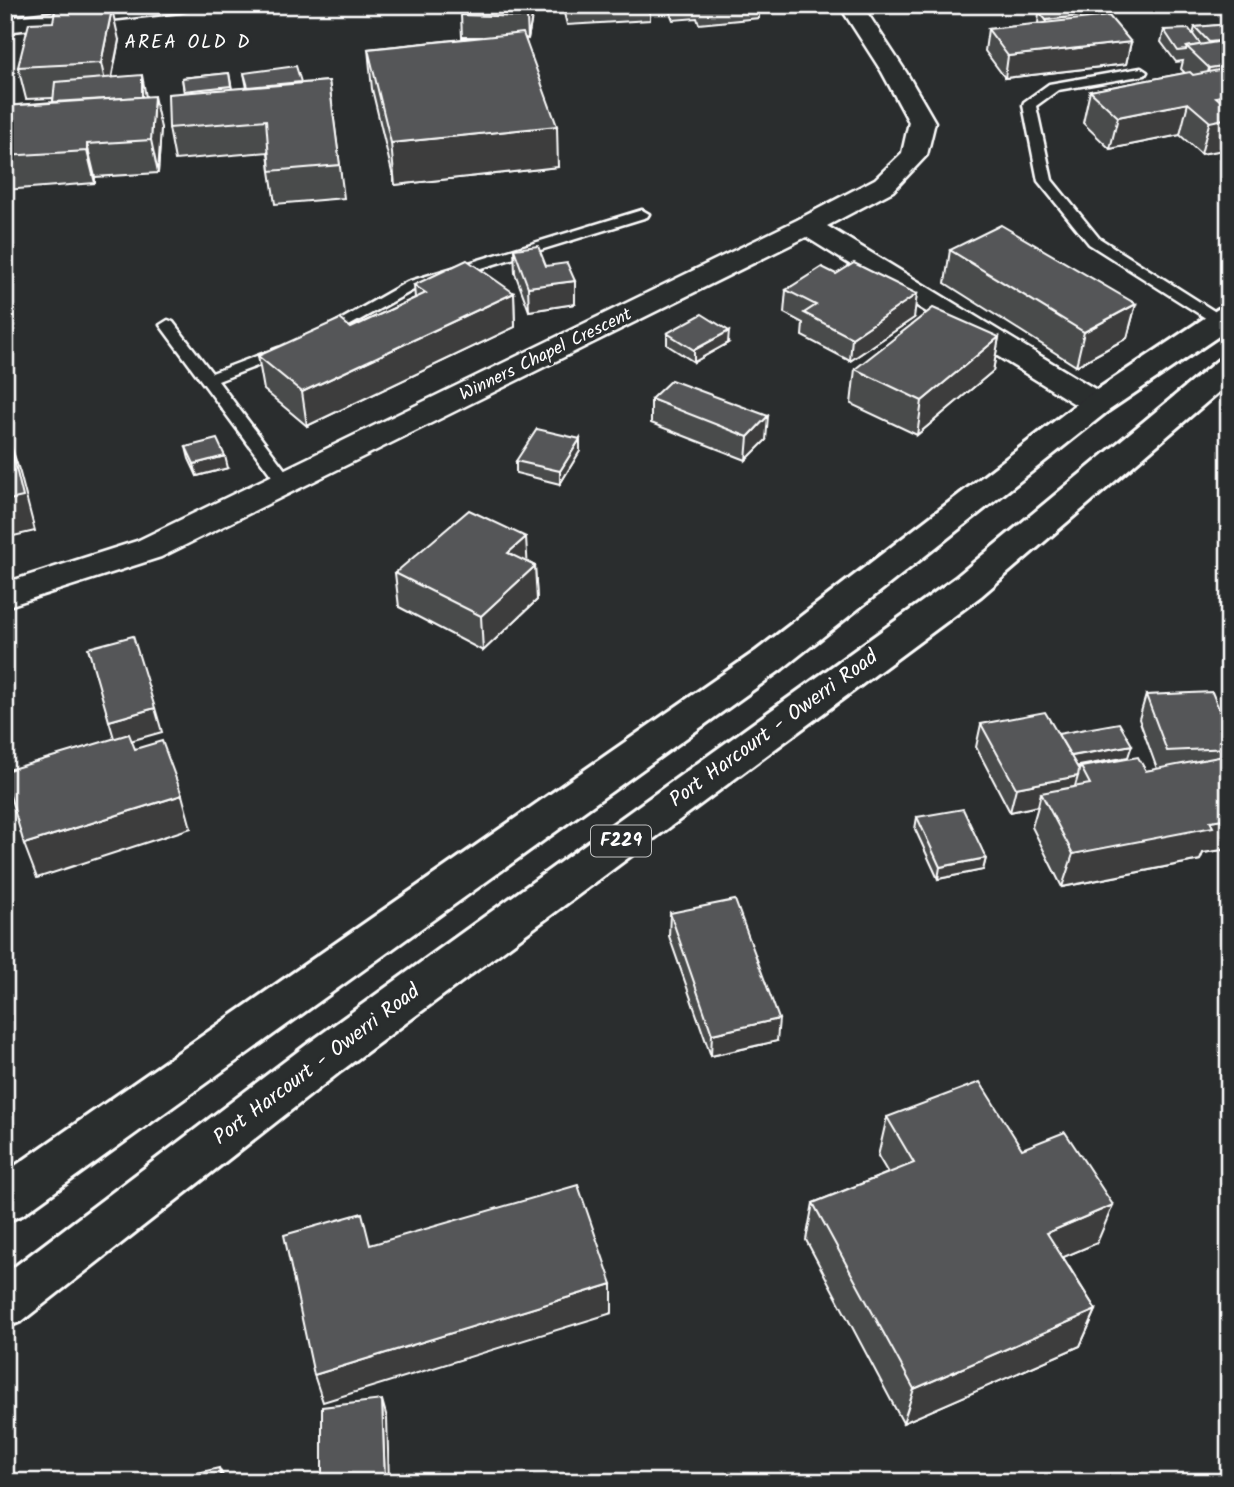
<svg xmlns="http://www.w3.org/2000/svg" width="1234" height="1487" font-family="Kalam,sans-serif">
	<rect width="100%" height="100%" fill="#2a2d2e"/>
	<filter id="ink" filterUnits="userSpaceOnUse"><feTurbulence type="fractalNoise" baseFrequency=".0143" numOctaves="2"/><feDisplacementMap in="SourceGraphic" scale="14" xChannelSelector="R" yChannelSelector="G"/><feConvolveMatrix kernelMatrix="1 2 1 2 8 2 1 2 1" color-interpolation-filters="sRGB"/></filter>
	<g filter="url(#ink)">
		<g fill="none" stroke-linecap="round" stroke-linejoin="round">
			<defs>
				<g id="service">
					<polygon points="1141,68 1147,72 1145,75 1058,90 1036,106 1052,180 1099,238 1225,318 1228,321 1225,324 1215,324 1089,244 1038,181 1023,105 1024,102 1049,84"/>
					<polygon points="642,210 649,214 647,217 417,288 329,337 319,337 316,334 407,282"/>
					<polygon points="168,320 173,322 212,373 278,348 288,348 291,351 288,354 218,381 292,479 294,483 292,487 280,487 160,325"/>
				</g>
				<g id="minor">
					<polygon points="117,5 191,5 188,10 180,12 5,32 5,18"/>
					<polygon points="839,5 862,5 906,72 935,122 927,155 893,191 827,226 1108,397 1112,404 1108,411 1097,413 1086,411 806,237 161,557 5,607 5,583 137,541 797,220 875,179 902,153 909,122 882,72"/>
				</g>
				<g id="primary">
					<polygon points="1229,306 1229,329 1108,411 782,669 22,1215 5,1222 5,1173 756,651 1086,397 1218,309"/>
					<polygon points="1229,358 1229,383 981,596 341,1071 22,1321 5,1328 5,1274 309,1043 955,578 1218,360"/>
				</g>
			</defs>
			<use href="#service" stroke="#fff" stroke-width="5"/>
			<use href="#minor" stroke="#fff" stroke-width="5"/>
			<use href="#primary" stroke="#fff" stroke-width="6"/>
			<use href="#service" fill="#2a2d2e" fill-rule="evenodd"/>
			<use href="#minor" fill="#2a2d2e" fill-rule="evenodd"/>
			<use href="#primary" fill="#2a2d2e" fill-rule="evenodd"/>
		</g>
		<g fill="#494b4c" stroke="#fff" stroke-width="2">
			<polygon points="463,5 534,5 528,39 525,38 558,167 395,185 372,89 368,49 482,37 462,37 461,15"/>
			<polygon points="562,5 650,5 650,20 567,25"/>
			<polygon points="667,5 797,5 796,9 763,12 759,6 759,18 699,24 697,18 673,20"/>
			<polygon points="1039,12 1087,15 1086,18 1131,42 1126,64 1005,78 985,51 988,29 1038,24"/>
			<polygon points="1229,24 1229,149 1201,154 1180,135 1110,149 1083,123 1090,91 1185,73 1181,69 1183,61 1176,62 1161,42 1164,30 1193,35 1195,27"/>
			<polygon points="119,40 112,78 146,96 161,128 158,173 95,177 95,183 5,190 5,106 53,102 53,98 26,99 18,67"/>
			<polygon points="229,73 232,89 247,88 244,73 301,83 329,81 344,198 275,204 270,171 268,152 175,160 169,128 184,93 182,78"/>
			<polygon points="514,249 546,266 575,304 529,311 515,273"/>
			<polygon points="950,250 1136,304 1127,338 1076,366 945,283"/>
			<polygon points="414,285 514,293 515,327 307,426 264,390 258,356 351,328 415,298"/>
			<polygon points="786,290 914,318 850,361 802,336 803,323 784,313"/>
			<polygon points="667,333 728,343 694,362 667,345"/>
			<polygon points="999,337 993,371 917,435 851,404 855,369"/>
			<polygon points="651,399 766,440 746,460 651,423"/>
			<polygon points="580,439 580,451 560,484 516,473 516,461"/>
			<polygon points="186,447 228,468 197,476 189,459"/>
			<polygon points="528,562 535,566 537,600 483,651 399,607 395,573"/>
			<polygon points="1229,604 1229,631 1221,624"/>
			<polygon points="1146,695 1229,733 1229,849 1203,853 1200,860 1062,887 1032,827 1038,806 1010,812 976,747 981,724 1058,734 1128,757 1077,766 1079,770 1081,767 1146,771 1157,769 1139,719"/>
			<polygon points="917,817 986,858 983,870 938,879 915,829"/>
			<polygon points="670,913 777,1041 711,1056 669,936"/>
			<polygon points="887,1117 1022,1149 1097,1243 1063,1257 1096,1310 1080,1346 903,1423 806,1240 813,1203 888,1173 878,1156"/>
		</g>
		<g fill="#3c3d3e" stroke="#fff" stroke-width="2">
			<polygon points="529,5 534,5 528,39 527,17"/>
			<polygon points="763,5 797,5 796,9 763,12"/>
			<polygon points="112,9 119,40 108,95 101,63"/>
			<polygon points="1087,15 1084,26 1044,31 1046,20"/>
			<polygon points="1131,42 1126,64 1005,78 1008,56"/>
			<polygon points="1229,65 1229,86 1204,90 1209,68"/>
			<polygon points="142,75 146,97 142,100"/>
			<polygon points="1229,94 1229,149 1201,154 1216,97"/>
			<polygon points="154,96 161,128 158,173 151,140"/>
			<polygon points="1188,103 1180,135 1110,149 1118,117"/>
			<polygon points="557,126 558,167 395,185 391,143"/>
			<polygon points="87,144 95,177 95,183 87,151"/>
			<polygon points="575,281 575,304 529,311 528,287"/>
			<polygon points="514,293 515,327 307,426 302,392"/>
			<polygon points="917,294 914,318 850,361 852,338"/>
			<polygon points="1136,304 1127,338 1076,366 1084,332"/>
			<polygon points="729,331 728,343 694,362 694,350"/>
			<polygon points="999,337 993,371 917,435 922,401"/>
			<polygon points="768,416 766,440 746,460 748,437"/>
			<polygon points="9,439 20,473 35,531 5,538 5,501"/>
			<polygon points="580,439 580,451 560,484 560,471"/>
			<polygon points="225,456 228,468 197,476 194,464"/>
			<polygon points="526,537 528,571 508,553"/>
			<polygon points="535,566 537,600 483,651 481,616"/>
			<polygon points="5,677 6,680 5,699"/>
			<polygon points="155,708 162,732 116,745 109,721"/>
			<polygon points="1132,745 1128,757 1063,769 1067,757"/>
			<polygon points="1078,776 1071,800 1041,793 1038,806 1010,812 1016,788"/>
			<polygon points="182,795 191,828 37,878 24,844"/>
			<polygon points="1229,818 1229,849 1203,853 1200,860 1062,887 1073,854 1210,821"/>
			<polygon points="986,858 983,870 938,879 940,867"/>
			<polygon points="779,1019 777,1041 711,1056 712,1034"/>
			<polygon points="1113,1205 1097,1243 1033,1270 1047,1233"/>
			<polygon points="612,1284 612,1313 323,1402 314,1375"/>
			<polygon points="1096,1310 1080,1346 903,1423 914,1389"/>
			<polygon points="382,1400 387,1418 389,1482 385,1482"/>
			<polygon points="219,1468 226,1482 221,1482"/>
		</g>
		<g fill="#555758" stroke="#fff" stroke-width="2">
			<polygon points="463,5 529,5 527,17 461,15"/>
			<polygon points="1080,7 1087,15 1046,20 1039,12"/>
			<polygon points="112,9 101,63 18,67 29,23 53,22 55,11"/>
			<polygon points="1109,16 1131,42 1008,56 988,29"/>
			<polygon points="1229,24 1229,40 1209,42 1195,27"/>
			<polygon points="1189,29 1201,45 1187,47 1186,50 1178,51 1164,30"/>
			<polygon points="523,33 557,126 391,143 368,49"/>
			<polygon points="1229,40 1229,65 1209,68 1187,47"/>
			<polygon points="296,66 301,82 248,87 244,73"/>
			<polygon points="1229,68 1229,94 1216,97 1229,108 1229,118 1210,122 1188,103 1118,117 1090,91 1190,72 1193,75"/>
			<polygon points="229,73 231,86 184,91 182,78"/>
			<polygon points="142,75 142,97 53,102 55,82"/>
			<polygon points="329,81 340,165 270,171 266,120 169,128 168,94"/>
			<polygon points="154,96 151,140 87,144 87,151 5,156 5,106"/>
			<polygon points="1001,225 1136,304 1084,332 950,250"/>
			<polygon points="538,246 546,266 567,263 575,281 528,287 514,249"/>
			<polygon points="467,260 514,293 302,392 258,356 340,319 351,328 426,293 414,285"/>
			<polygon points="854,263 917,294 852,338 804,313 816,305 786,290 822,267 836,274"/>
			<polygon points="933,308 999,337 922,401 855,369"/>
			<polygon points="702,314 729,331 694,350 667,333"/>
			<polygon points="671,380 768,416 748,437 651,399"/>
			<polygon points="537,429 580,439 560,471 516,461"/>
			<polygon points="9,439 23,497 5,501 5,440"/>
			<polygon points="217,439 225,456 194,464 186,447"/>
			<polygon points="469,510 526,537 508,553 535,566 481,616 395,573"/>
			<polygon points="133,636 155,708 109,721 88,648"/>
			<polygon points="1212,692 1229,733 1229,748 1167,751 1146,695"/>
			<polygon points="1045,712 1079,770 1078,776 1016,788 981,724"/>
			<polygon points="1119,723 1132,745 1071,756 1058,734"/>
			<polygon points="129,734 135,749 162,741 182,795 24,844 5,778 5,771"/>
			<polygon points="1229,755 1229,818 1210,821 1213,827 1073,854 1041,793 1090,784 1081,767 1138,757 1146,771"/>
			<polygon points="963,809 986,858 940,867 917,817"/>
			<polygon points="735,900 779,1019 712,1034 670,913"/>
			<polygon points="980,1082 1022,1149 1065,1132 1113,1205 1047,1233 1096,1310 914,1389 813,1203 914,1163 887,1117"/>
			<polygon points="578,1185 612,1284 314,1375 284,1235 362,1213 370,1245"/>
			<polygon points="382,1400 385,1482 322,1482 322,1407"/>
			<polygon points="219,1468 221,1482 159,1482"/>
		</g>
	</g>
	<g text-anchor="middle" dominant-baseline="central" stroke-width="6" stroke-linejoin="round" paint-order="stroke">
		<g font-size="18" fill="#fff" stroke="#2a2d2e">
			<text transform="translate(546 355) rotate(-26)">Winners Chapel Crescent</text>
		</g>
		<g font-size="19" letter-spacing="2" fill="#fff" stroke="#2a2d2e">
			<text x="188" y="43">AREA OLD D</text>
		</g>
		<rect fill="#2a2d2e" stroke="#bfc0c0" stroke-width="2" x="591" y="825.5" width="60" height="31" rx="5"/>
		<g font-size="19" font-weight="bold" fill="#fff">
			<text x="621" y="841">F229</text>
		</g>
		<g font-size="21" fill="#fff" stroke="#2a2d2e">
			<text transform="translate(774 729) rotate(-36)">Port Harcourt - Owerri Road</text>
			<text transform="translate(317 1065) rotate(-37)">Port Harcourt - Owerri Road</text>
		</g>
	</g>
	<rect width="1234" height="1487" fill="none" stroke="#2a2d2e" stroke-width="28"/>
	<rect x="14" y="14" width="1206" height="1459" fill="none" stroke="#fff" stroke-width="2.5" filter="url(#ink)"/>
</svg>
